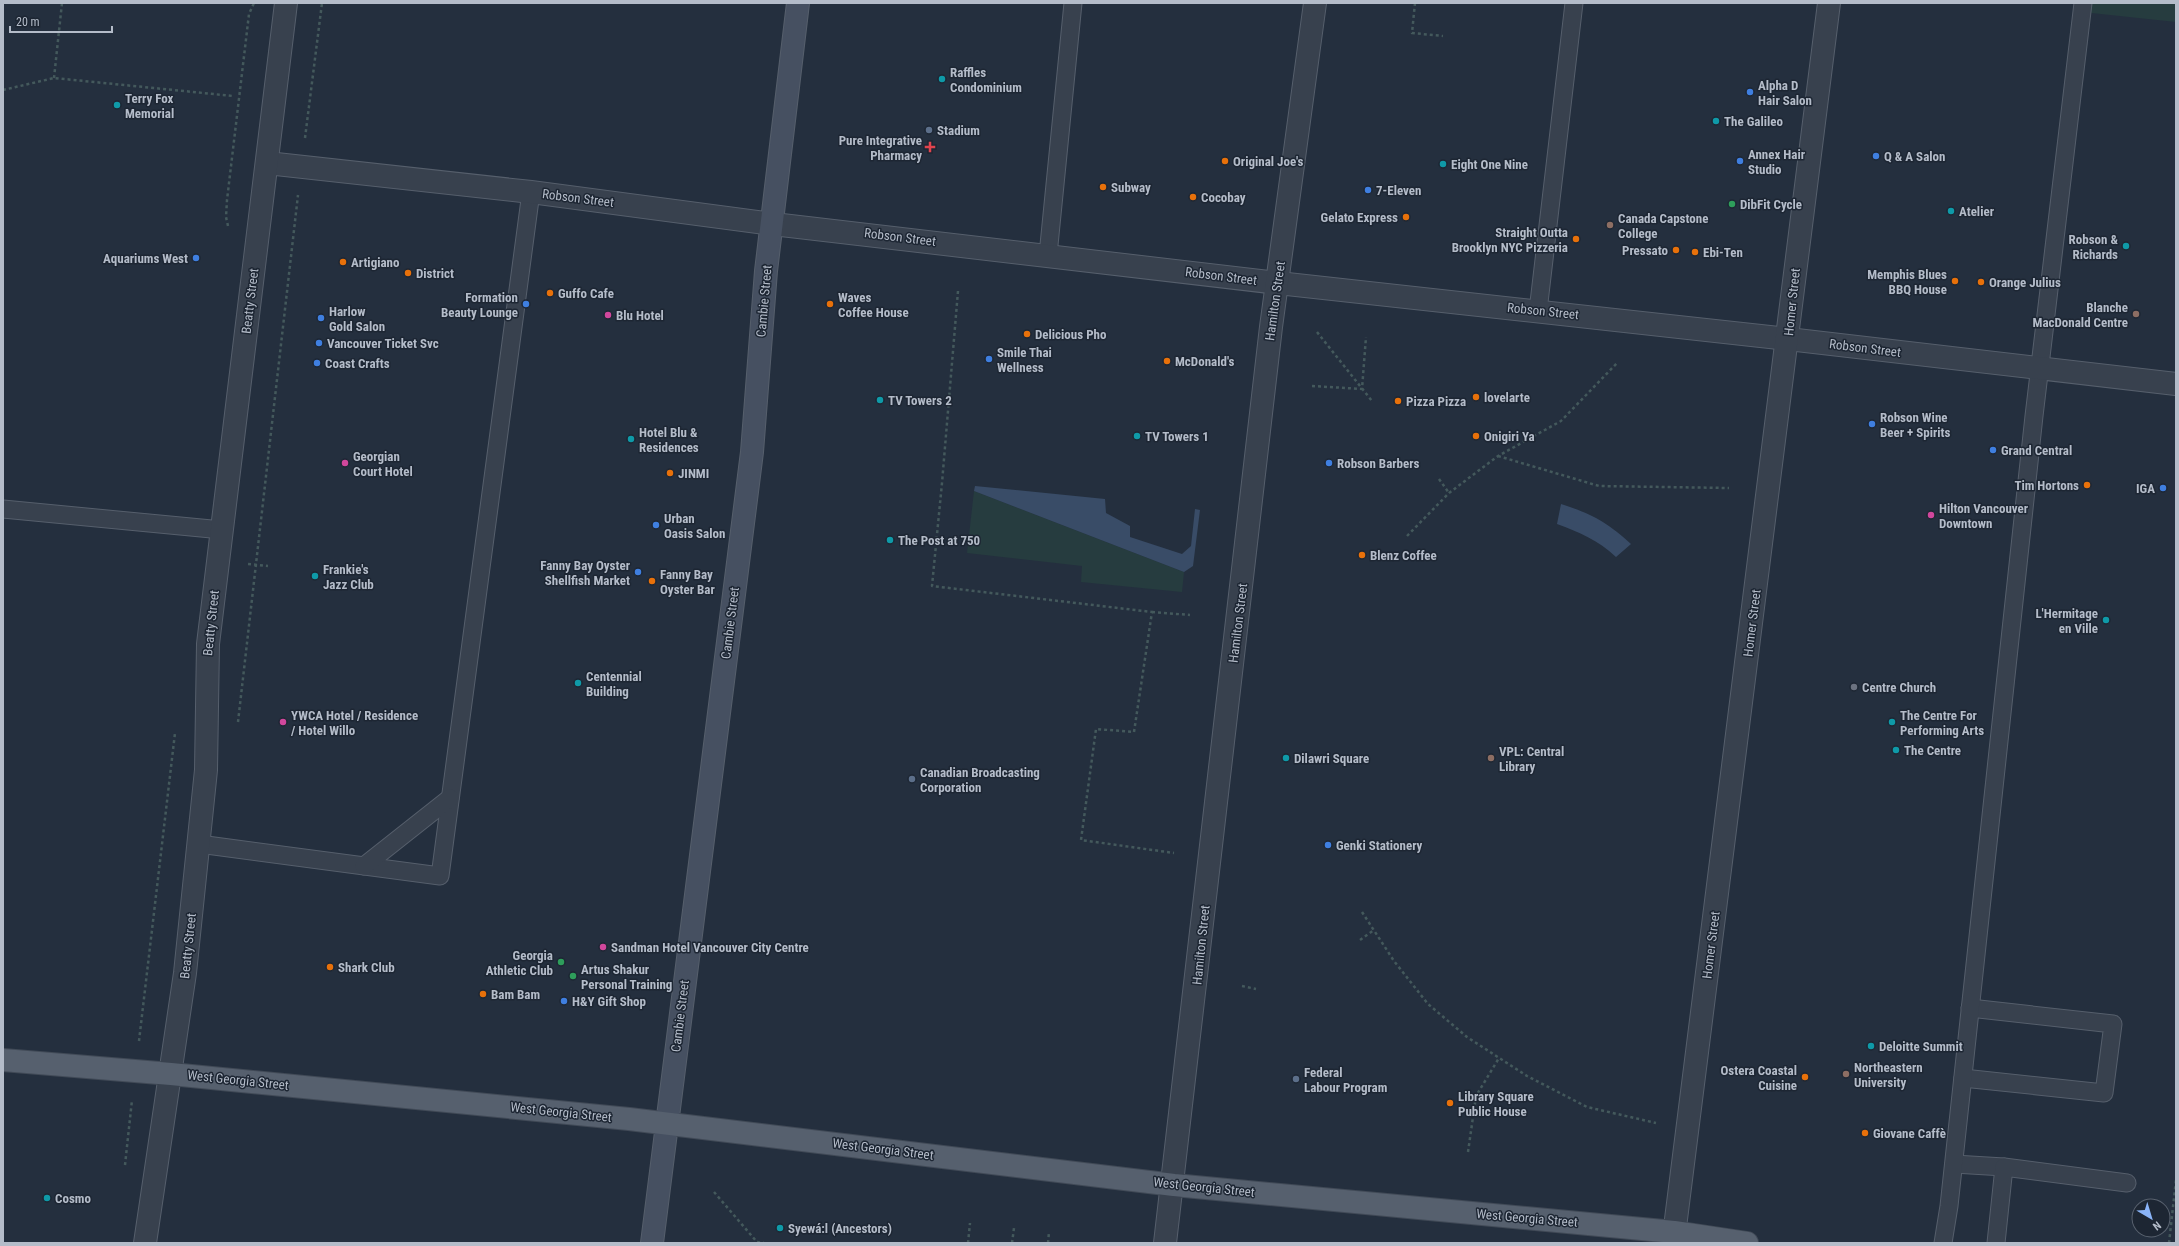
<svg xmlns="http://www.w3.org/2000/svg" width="2179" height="1246" font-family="'Roboto Condensed',sans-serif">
	<rect width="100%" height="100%" fill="#242f3e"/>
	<g fill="#263c3f">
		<polygon points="2083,3 2176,3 2176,22 2082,12"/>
		<polygon points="974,491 1184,572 1182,592 1081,582 1082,566 967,553"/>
	</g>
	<g fill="#394c67">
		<polygon points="975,486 1105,499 1106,513 1130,526 1130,537 1182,554 1191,546 1195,509 1200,510 1193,566 1184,572 974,491"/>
		<path d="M1561,504C1592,514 1607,522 1631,544L1616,557C1598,540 1579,532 1557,524Z"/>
	</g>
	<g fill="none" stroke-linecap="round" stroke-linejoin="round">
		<defs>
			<g id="service">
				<polyline points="1048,255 1073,3"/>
				<polyline points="1538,311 1574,3"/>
				<polyline points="3,509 222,530"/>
				<polyline points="199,844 440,876 531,192"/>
				<polyline points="364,866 450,798"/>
				<polyline points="1963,1078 2104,1093 2113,1024 1970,1008"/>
				<polyline points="1954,1164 2004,1167"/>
				<polyline points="1943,1243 1949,1206 2034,416 2083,3"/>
				<polyline points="1996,1243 2004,1167 2127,1183"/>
			</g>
			<g id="tertiary">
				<polyline points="267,163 531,192 773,224 1278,283 1788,339 2176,384"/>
				<polyline points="145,1243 185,973 206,770 208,644 286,3"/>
				<polyline points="1165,1243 1271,327 1315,3"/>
				<polyline points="1673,1243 1829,3"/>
			</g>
			<polyline id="secondary" points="652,1243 752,452 766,271 798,3"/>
			<polyline id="primary" points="3,1060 171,1074 629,1119 1174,1185 1674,1232 1747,1243"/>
		</defs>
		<use href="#service" stroke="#565f6c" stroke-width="19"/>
		<use href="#tertiary" stroke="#565f6c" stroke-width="24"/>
		<use href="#secondary" stroke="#565f6c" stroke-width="24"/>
		<use href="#primary" stroke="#414a57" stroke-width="24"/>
		<g stroke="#44595c" stroke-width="2.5" stroke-dasharray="3 3" stroke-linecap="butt">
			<polyline points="1415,3 1412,33 1443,36"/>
			<polyline points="54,78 62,3"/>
			<polyline points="3,90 54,78 233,96"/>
			<polyline points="305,138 322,3"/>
			<polyline points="228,226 226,217 227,200 249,14 254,3"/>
			<polyline points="958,291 942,483 932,586 1152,612 1134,732 1096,729 1081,840 1174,853"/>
			<polyline points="1317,332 1372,401"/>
			<polyline points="1312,386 1362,389 1366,337"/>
			<polyline points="1498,456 1599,486 1729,488"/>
			<polyline points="1439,479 1449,493"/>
			<polyline points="1407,536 1449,493 1498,456 1561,421 1618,362"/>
			<polyline points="248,564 268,566"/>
			<polyline points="1152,612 1190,615"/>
			<polyline points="238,722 298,195"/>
			<polyline points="1362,912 1394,961 1428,1004 1467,1037 1527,1076 1587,1107 1656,1123"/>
			<polyline points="1360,940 1374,930"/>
			<polyline points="1242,986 1256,989"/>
			<polyline points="139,1041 175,733"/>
			<polyline points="1468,1152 1476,1096 1499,1058"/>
			<polyline points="125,1165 132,1100"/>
			<polyline points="714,1192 757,1242 764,1243"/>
			<polyline points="968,1243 970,1223"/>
			<polyline points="1012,1243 1014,1228"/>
			<polyline points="1048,1243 1049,1232"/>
			<polyline points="2169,1243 2176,1180"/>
		</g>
		<use href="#service" stroke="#38414e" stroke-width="17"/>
		<use href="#tertiary" stroke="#38414e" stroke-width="22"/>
		<use href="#secondary" stroke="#465061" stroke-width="22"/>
		<use href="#primary" stroke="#56606e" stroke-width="22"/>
	</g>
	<g fill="#0f9aa8" stroke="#1d2633" stroke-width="1.5">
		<circle cx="942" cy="79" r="4"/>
		<circle cx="117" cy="105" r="4"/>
		<circle cx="1716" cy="121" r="4"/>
		<circle cx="1443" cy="164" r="4"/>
		<circle cx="1951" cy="211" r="4"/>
		<circle cx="2126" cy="246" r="4"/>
		<circle cx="880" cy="400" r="4"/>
		<circle cx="1137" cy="436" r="4"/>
		<circle cx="631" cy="439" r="4"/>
		<circle cx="890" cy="540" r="4"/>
		<circle cx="315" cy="576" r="4"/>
		<circle cx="2106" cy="620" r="4"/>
		<circle cx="578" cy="683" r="4"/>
		<circle cx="1892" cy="722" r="4"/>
		<circle cx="1896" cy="750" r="4"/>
		<circle cx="1286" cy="758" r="4"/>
		<circle cx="1871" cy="1046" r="4"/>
		<circle cx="47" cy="1198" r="4"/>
		<circle cx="780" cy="1228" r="4"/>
	</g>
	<g fill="#3f7fe0" stroke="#1d2633" stroke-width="1.5">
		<circle cx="1750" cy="92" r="4"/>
		<circle cx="1876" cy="156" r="4"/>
		<circle cx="1740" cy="161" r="4"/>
		<circle cx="1368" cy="190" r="4"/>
		<circle cx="196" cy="258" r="4"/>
		<circle cx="526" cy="304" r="4"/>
		<circle cx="321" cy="318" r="4"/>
		<circle cx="319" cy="343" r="4"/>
		<circle cx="989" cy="359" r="4"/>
		<circle cx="317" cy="363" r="4"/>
		<circle cx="1872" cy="424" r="4"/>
		<circle cx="1993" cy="450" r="4"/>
		<circle cx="1329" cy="463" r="4"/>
		<circle cx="2163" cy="488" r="4"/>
		<circle cx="656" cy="525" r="4"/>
		<circle cx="638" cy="572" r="4"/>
		<circle cx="1328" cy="845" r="4"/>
		<circle cx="564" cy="1001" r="4"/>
	</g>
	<g fill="#5c6f8a" stroke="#1d2633" stroke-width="1.5">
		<circle cx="929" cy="130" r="4"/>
		<circle cx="912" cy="779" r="4"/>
		<circle cx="1296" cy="1079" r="4"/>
	</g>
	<path fill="#e0444e" stroke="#1d2633" stroke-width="1.5" d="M928 141h4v4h4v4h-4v4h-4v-4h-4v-4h4z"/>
	<g fill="#e8710a" stroke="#1d2633" stroke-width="1.5">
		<circle cx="1225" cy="161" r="4"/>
		<circle cx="1103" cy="187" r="4"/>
		<circle cx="1193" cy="197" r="4"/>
		<circle cx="1406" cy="217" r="4"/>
		<circle cx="1576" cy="239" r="4"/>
		<circle cx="1676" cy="250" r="4"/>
		<circle cx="1695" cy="252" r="4"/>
		<circle cx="343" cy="262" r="4"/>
		<circle cx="408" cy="273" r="4"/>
		<circle cx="1955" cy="281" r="4"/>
		<circle cx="1981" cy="282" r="4"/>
		<circle cx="550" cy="293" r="4"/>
		<circle cx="830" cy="304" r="4"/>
		<circle cx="1027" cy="334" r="4"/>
		<circle cx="1167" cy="361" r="4"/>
		<circle cx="1476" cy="397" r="4"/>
		<circle cx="1398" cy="401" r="4"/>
		<circle cx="1476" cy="436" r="4"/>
		<circle cx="670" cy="473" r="4"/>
		<circle cx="2087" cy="485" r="4"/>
		<circle cx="1362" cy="555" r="4"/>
		<circle cx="652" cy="581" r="4"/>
		<circle cx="330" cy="967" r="4"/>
		<circle cx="483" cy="994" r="4"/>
		<circle cx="1805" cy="1077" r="4"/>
		<circle cx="1450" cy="1103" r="4"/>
		<circle cx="1865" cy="1133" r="4"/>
	</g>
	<g fill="#2e9e5b" stroke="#1d2633" stroke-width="1.5">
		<circle cx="1732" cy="204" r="4"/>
		<circle cx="561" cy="962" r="4"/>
		<circle cx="573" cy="976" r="4"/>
	</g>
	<g fill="#8d6e63" stroke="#1d2633" stroke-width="1.5">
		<circle cx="1610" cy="225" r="4"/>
		<circle cx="2136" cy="314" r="4"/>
		<circle cx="1491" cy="758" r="4"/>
		<circle cx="1846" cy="1074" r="4"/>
	</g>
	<g fill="#d1479c" stroke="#1d2633" stroke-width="1.5">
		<circle cx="608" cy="315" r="4"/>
		<circle cx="345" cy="463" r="4"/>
		<circle cx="1931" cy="515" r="4"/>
		<circle cx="283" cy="722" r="4"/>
		<circle cx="603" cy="947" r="4"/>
	</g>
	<circle fill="#6b7280" stroke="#1d2633" stroke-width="1.5" cx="1854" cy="687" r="4"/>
	<g text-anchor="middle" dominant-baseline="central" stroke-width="3" stroke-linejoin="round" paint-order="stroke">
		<g font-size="13" font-weight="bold" fill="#b4bcc9" stroke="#1d2633" text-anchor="start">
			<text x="950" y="72">Raffles<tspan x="950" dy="15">Condominium</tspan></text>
			<text x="1758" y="85">Alpha D<tspan x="1758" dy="15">Hair Salon</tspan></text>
			<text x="125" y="98">Terry Fox<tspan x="125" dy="15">Memorial</tspan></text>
			<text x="1724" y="121">The Galileo</text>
			<text x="937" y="130">Stadium</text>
			<text x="922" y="140" text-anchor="end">Pure Integrative<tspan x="922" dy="15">Pharmacy</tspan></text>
			<text x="1748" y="154">Annex Hair<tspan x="1748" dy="15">Studio</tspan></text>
			<text x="1884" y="156">Q &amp; A Salon</text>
			<text x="1233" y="161">Original Joe's</text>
			<text x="1451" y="164">Eight One Nine</text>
			<text x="1111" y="187">Subway</text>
			<text x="1376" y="190">7-Eleven</text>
			<text x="1201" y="197">Cocobay</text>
			<text x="1740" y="204">DibFit Cycle</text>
			<text x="1959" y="211">Atelier</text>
			<text x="1398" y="217" text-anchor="end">Gelato Express</text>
			<text x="1618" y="218">Canada Capstone<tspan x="1618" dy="15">College</tspan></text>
			<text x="1568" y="232" text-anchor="end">Straight Outta<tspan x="1568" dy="15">Brooklyn NYC Pizzeria</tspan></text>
			<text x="2118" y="239" text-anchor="end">Robson &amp;<tspan x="2118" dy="15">Richards</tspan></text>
			<text x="1668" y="250" text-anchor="end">Pressato</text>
			<text x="1703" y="252">Ebi-Ten</text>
			<text x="188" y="258" text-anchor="end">Aquariums West</text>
			<text x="351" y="262">Artigiano</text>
			<text x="416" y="273">District</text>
			<text x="1947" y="274" text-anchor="end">Memphis Blues<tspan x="1947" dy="15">BBQ House</tspan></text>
			<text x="1989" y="282">Orange Julius</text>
			<text x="558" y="293">Guffo Cafe</text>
			<text x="518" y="297" text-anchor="end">Formation<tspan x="518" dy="15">Beauty Lounge</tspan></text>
			<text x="838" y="297">Waves<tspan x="838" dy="15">Coffee House</tspan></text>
			<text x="2128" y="307" text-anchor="end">Blanche<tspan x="2128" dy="15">MacDonald Centre</tspan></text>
			<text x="329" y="311">Harlow<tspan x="329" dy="15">Gold Salon</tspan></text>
			<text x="616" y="315">Blu Hotel</text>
			<text x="1035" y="334">Delicious Pho</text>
			<text x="327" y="343">Vancouver Ticket Svc</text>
			<text x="997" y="352">Smile Thai<tspan x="997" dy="15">Wellness</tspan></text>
			<text x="1175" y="361">McDonald's</text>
			<text x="325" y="363">Coast Crafts</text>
			<text x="1484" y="397">lovelarte</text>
			<text x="888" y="400">TV Towers 2</text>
			<text x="1406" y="401">Pizza Pizza</text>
			<text x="1880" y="417">Robson Wine<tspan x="1880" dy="15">Beer + Spirits</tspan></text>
			<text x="639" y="432">Hotel Blu &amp;<tspan x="639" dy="15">Residences</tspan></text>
			<text x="1145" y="436">TV Towers 1</text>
			<text x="1484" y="436">Onigiri Ya</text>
			<text x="2001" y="450">Grand Central</text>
			<text x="353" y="456">Georgian<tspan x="353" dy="15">Court Hotel</tspan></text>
			<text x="1337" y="463">Robson Barbers</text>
			<text x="678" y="473">JINMI</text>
			<text x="2079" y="485" text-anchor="end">Tim Hortons</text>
			<text x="2155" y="488" text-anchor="end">IGA</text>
			<text x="1939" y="508">Hilton Vancouver<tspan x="1939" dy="15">Downtown</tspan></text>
			<text x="664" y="518">Urban<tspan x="664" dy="15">Oasis Salon</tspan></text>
			<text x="898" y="540">The Post at 750</text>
			<text x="1370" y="555">Blenz Coffee</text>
			<text x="630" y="565" text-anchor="end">Fanny Bay Oyster<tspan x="630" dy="15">Shellfish Market</tspan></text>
			<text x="323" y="569">Frankie's<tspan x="323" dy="15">Jazz Club</tspan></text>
			<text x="660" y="574">Fanny Bay<tspan x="660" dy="15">Oyster Bar</tspan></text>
			<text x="2098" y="613" text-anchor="end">L'Hermitage<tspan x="2098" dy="15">en Ville</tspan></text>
			<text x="586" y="676">Centennial<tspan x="586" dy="15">Building</tspan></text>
			<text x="1862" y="687">Centre Church</text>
			<text x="291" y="715">YWCA Hotel / Residence<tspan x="291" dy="15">/ Hotel Willo</tspan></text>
			<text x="1900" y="715">The Centre For<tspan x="1900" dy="15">Performing Arts</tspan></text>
			<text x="1904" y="750">The Centre</text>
			<text x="1499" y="751">VPL: Central<tspan x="1499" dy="15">Library</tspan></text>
			<text x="1294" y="758">Dilawri Square</text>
			<text x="920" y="772">Canadian Broadcasting<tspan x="920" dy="15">Corporation</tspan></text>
			<text x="1336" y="845">Genki Stationery</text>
			<text x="611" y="947">Sandman Hotel Vancouver City Centre</text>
			<text x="553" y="955" text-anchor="end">Georgia<tspan x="553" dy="15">Athletic Club</tspan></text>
			<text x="338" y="967">Shark Club</text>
			<text x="581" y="969">Artus Shakur<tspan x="581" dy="15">Personal Training</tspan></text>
			<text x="491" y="994">Bam Bam</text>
			<text x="572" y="1001">H&amp;Y Gift Shop</text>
			<text x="1879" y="1046">Deloitte Summit</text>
			<text x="1854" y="1067">Northeastern<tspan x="1854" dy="15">University</tspan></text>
			<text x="1797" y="1070" text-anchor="end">Ostera Coastal<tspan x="1797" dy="15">Cuisine</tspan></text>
			<text x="1304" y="1072">Federal<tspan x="1304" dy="15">Labour Program</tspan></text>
			<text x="1458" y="1096">Library Square<tspan x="1458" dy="15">Public House</tspan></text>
			<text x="1873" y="1133">Giovane Caffè</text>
			<text x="55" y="1198">Cosmo</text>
			<text x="788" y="1228">Syewá:l (Ancestors)</text>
		</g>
		<g font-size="13" fill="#b4bcc9" stroke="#1d2633">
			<text transform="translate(578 198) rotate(7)">Robson Street</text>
			<text transform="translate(900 237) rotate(7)">Robson Street</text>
			<text transform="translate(1221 276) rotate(7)">Robson Street</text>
			<text transform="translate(250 301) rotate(-83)">Beatty Street</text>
			<text transform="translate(764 301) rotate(-85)">Cambie Street</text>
			<text transform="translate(1275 301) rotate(-82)">Hamilton Street</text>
			<text transform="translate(1792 302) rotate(-84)">Homer Street</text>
			<text transform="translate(1543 311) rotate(6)">Robson Street</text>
			<text transform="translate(1865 348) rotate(7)">Robson Street</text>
			<text transform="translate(211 623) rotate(-84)">Beatty Street</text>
			<text transform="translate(730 623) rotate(-83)">Cambie Street</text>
			<text transform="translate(1238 623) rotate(-83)">Hamilton Street</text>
			<text transform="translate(1752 623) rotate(-83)">Homer Street</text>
			<text transform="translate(1201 945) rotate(-84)">Hamilton Street</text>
			<text transform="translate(1711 945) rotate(-83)">Homer Street</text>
			<text transform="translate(188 946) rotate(-84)">Beatty Street</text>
			<text transform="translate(680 1016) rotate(-83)">Cambie Street</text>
			<text transform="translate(238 1080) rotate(6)">West Georgia Street</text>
			<text transform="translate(561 1112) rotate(6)">West Georgia Street</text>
			<text transform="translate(883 1149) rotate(7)">West Georgia Street</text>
			<text transform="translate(1204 1187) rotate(6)">West Georgia Street</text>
			<text transform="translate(1527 1218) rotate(5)">West Georgia Street</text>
		</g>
	</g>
	<rect width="2179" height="1246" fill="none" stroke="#b4bcc9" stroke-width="8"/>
	<g transform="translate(2151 1218) rotate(142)"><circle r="19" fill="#1d2633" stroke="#59626f"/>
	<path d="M0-3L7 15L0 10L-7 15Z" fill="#8ab4f8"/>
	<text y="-6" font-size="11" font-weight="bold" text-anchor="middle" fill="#b4bcc9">N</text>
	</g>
	<path d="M10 26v6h102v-6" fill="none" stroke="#b4bcc9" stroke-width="2"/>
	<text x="16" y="26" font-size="12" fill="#b4bcc9" stroke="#1d2633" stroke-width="3" paint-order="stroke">20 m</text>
</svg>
